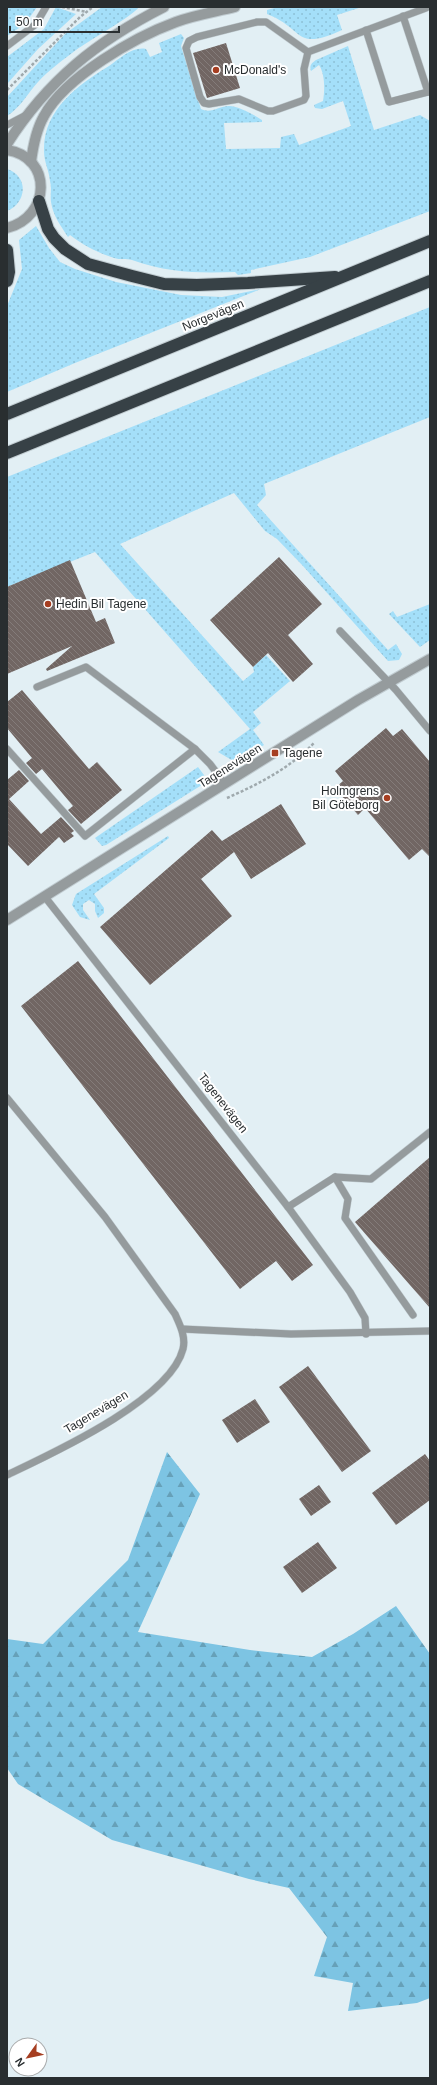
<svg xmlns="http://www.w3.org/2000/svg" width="437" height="2085" font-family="Arial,sans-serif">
	<defs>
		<pattern id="grass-dots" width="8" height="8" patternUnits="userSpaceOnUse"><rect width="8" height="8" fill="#a4dff9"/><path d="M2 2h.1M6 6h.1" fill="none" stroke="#8dc0d6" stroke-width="1.8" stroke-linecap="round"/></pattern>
		<pattern id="forest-firs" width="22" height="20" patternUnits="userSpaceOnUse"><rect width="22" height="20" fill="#7dc4e3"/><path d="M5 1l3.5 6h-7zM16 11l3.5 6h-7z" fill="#66a0b8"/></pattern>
		<pattern id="building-back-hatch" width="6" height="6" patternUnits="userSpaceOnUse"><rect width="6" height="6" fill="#716663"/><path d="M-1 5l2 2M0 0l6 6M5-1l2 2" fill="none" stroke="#847c7a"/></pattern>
	</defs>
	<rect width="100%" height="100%" fill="#e2eff4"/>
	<g fill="url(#grass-dots)">
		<polygon points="7,7 37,7 25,24 7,36"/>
		<polygon points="56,7 76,14 38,49 7,84 7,57 44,29"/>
		<path d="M102,7H139C134,15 87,42 76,50C63,60 49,70 38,82C28,93 20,108 7,116V97L65,34Z"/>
		<path d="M278,7H362L337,15L342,30C294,52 305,29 267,14V10Z"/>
		<path d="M181,34L184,38L181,46L201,109C211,114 219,106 229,106C239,106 254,115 262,120V122L224,123L226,149L280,148L281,137L294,134L299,145L351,126L343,101L322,109L315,108L314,105L323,101C325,90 325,74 319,65L311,71C309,65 312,63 316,60L348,46L374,130L420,115L430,121V211L310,257L251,270V273L238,275L235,272C197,273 169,273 132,260C126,258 120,260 114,258C98,253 83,245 70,235L68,237C61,226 53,216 51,202C50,195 52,188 50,181C49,170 44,162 44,151C43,110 78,85 109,66C119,59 133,46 146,49L150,57L162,52L159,43Z"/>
		<path d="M7,169C29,176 27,203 7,211Z"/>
		<polygon points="36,226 49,248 60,262 75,269 116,282 181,295 222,297 261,289 75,363 7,392 7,306 22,269 19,240"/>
		<polygon points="430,307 430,417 264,484 266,495 257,505 388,650 396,644 402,654 399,660 388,661 303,566 277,539 265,531 234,493 120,544 243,681 254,672 253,667 266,655 290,681 253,712 261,723 253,730 264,745 235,762 218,752 250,729 95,552 7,587 7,477"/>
		<polygon points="430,604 430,640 420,647 389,614 393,611 397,617"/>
		<polygon points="198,767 204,775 205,783 106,845 102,846 95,838"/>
		<polygon points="168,836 169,838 94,894 104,908 104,913 98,918 95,911 95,904 89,900 83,904 83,910 90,920 80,917 72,905 76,894"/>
	</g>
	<polygon fill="url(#forest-firs)" points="167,1452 200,1494 138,1632 250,1650 312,1657 353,1634 396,1606 430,1654 430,1998 417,2003 348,2011 353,1983 314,1976 327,1937 289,1888 249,1879 112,1840 18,1784 7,1768 7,1639 43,1644 128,1560"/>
	<g fill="url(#building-back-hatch)">
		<polygon points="226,43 240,88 207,98 193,53"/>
		<polygon points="279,557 322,604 288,635 313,664 293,682 268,653 253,667 210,620"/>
		<polygon points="70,560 96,622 105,618 115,643 47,671 46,669 72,646 7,674 7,587"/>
		<polygon points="22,690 89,769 97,762 122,790 81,824 68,810 73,806 42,769 36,774 26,763 32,758 7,728 7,702"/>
		<polygon points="386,728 393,736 402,729 430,762 430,857 422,849 409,860 365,808 358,815 335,788 343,781 335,771"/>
		<polygon points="19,770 29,781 9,799 41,834 61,817 74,831 71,833 74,836 64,843 59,837 28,866 7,844 7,780"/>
		<polygon points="281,804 306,844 251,879 234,852 201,879 232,916 150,985 100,927 212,830 222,841"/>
		<polygon points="78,961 313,1265 292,1281 276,1261 240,1289 21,1006"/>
		<polygon points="430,1157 430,1308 355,1222"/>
		<polygon points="308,1366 371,1451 342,1472 279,1387"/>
		<polygon points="255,1399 270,1422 237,1443 222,1420"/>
		<polygon points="425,1454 430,1461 430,1500 396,1525 372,1493"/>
		<polygon points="319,1485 331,1502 311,1516 299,1499"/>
		<polygon points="318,1542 337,1568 302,1593 283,1567"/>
	</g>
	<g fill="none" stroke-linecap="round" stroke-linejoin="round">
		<defs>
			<g id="service">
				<polyline points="403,16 428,92 430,91"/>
				<polyline points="366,30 389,102 428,92"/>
				<polyline points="7,46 36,24 46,7"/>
				<polyline points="308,52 266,22 257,22 197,37 189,41 186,48 200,97 204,103 209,104 239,99 268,111 273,111 304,100 306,96 304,69 308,52 426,8"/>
				<polyline points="7,125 26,115"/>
				<polyline points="340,631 396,690 430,731"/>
				<polyline points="37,687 86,667 195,749 210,764 225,784"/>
				<polyline points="7,749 85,836 195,749"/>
				<polyline points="45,897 288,1207 350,1292 365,1318 366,1334"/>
				<path d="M7,1098L105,1217L175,1314C180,1325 186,1337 183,1349C170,1400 53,1453 7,1475"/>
				<polyline points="335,1177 348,1199 345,1218 413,1315"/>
				<polyline points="288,1207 335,1177 371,1179 430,1132"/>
				<polyline points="182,1329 291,1334 430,1331"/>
			</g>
			<g id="tertiary">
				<path d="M7,144C48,80 97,41 164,7"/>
				<path d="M7,150C53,157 51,217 7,228"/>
				<path d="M31,162C33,146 36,130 44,116C65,77 135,37 176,22C195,15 215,12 235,7"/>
				<polyline points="7,920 358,700 430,659"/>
			</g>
			<g id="motorway">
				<polyline points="39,201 48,229 54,238 65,249 88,264 132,276 164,284 197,285 248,283 335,277"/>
				<polyline points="7,250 9,272 7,281"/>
				<polyline points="7,414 430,241"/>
				<polyline points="7,453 430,281"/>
			</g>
		</defs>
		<use href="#service" stroke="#c1ccd1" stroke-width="8"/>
		<use href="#tertiary" stroke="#c1ccd1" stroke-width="12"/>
		<use href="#motorway" stroke="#c1ccd1" stroke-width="14"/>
		<g stroke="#9fa9ad" stroke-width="2.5" stroke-dasharray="3 2" stroke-linecap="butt">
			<polyline points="62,7 87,12"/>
			<polyline points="7,90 80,17 93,7"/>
			<path d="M227,798C259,784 290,768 314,743"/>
		</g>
		<use href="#service" stroke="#959b9d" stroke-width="7"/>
		<use href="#tertiary" stroke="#959b9d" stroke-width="10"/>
		<use href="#motorway" stroke="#374146" stroke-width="12"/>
	</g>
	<g fill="#a63e21" stroke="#fff" stroke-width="1.5">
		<circle cx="216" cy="70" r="4"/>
		<circle cx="48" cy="604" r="4"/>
		<rect x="271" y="749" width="8" height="8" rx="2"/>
		<circle cx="387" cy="798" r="4"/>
	</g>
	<g text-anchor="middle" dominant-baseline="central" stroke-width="4" stroke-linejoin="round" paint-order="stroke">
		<g font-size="12" fill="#292e30" stroke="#fff" text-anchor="start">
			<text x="224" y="70">McDonald's</text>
			<text x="56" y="604">Hedin Bil Tagene</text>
			<text x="283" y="753">Tagene</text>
			<text x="379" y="791" text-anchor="end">Holmgrens<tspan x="379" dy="14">Bil Göteborg</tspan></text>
		</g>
		<g font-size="12" fill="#292e30" stroke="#fff">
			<text transform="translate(213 315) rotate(-22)">Norgevägen</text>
			<text transform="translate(230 766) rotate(-32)">Tagenevägen</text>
			<text transform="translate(223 1103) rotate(52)">Tagenevägen</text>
			<text transform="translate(96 1412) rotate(-31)">Tagenevägen</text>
		</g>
	</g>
	<rect width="437" height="2085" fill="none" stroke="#292e30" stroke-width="16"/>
	<g transform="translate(28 2057) rotate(237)"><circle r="19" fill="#ffffff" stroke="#a9abac"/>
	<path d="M0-3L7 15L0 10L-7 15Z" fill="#a63e21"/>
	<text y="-6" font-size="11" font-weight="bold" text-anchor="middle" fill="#292e30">N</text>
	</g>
	<path d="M10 26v6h109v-6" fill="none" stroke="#292e30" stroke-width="2"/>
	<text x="16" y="26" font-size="12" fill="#292e30" stroke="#ffffff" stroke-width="3" paint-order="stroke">50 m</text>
</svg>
